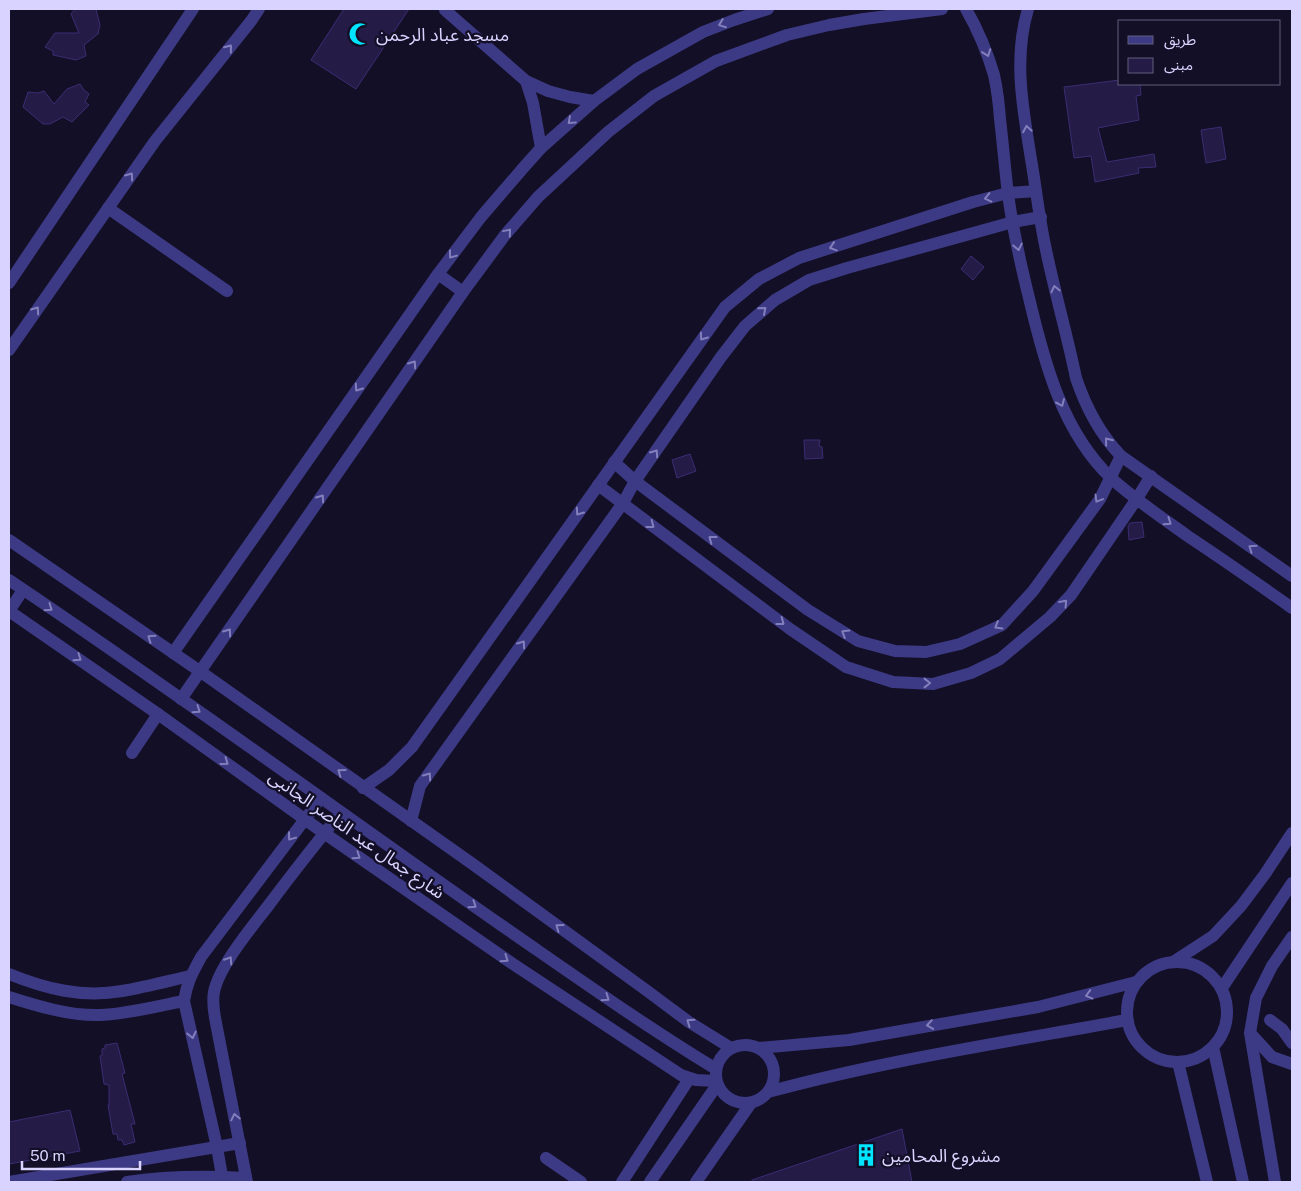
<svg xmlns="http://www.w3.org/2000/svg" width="1301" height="1191" font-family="'Public Sans','Noto Sans Arabic',sans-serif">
	<rect width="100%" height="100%" fill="#130f26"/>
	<g fill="#241b47" stroke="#3b2d73">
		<polygon points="75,9 96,9 100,25 98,33 99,33 84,45 86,56 76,60 53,55 53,51 45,47 55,33 79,33 71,14"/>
		<polygon points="344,9 409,9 356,89 311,60"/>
		<polygon points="1120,80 1120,84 1140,84 1141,95 1136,96 1139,120 1098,128 1107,162 1154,154 1156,167 1138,168 1139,173 1095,182 1091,156 1074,158 1064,87"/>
		<polygon points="80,84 84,90 89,94 85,102 89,105 72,122 63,117 50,124 43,124 23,107 28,92 38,93 44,91 54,104 67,89"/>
		<polygon points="1221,127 1226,159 1206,163 1201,130"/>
		<polygon points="971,256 984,267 973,280 961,269"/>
		<polygon points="804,440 820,440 819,446 822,447 823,458 805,459"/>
		<polygon points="690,454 696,471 677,478 672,460"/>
		<polygon points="1142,522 1144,537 1129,540 1128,526 1130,523"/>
		<polygon points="117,1043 125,1073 122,1074 135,1124 131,1124 135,1142 124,1145 122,1140 118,1140 117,1134 113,1134 108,1105 109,1105 109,1085 104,1084 100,1056 102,1055 102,1049 105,1048 105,1045"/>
		<polygon points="70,1110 80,1151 9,1164 9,1122"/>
		<polygon points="902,1129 912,1182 752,1182 752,1180"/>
	</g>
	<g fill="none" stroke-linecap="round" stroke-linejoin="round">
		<g stroke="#3d3a85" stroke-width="12">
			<path d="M966,9C978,30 987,51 994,75C997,89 999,104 1000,119C1003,144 1005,170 1008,194C1013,231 1021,266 1030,302C1045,365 1063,432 1111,478C1135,500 1163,518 1189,537C1224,560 1258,584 1292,608"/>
			<path d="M1028,9C1013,59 1023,109 1031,159C1036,188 1039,217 1045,245C1054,290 1067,334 1076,378C1086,408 1099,433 1121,456L1292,576"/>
			<polyline points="445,10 526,81 548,91 570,97 594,101"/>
			<polyline points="526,81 533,103 541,148"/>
			<polyline points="108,208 227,291"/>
			<polyline points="438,274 463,292"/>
			<polyline points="9,283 193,9"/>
			<polyline points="9,350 155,141 251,21 259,9"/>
			<polyline points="614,462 635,481 808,610 858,641 895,651 926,652 960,644 1002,625 1033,591 1100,499 1121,456"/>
			<polyline points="598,485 790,629 846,667 893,682 933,684 971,673 1000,659 1050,617 1071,595 1136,500 1151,476"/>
			<polyline points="9,540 201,672 474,865 646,990 689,1022 731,1048"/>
			<path d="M9,580C175,691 336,810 501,925C572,974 642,1024 716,1069"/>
			<polyline points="9,611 158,714 324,833 513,964 681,1075 696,1080 716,1081"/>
			<polyline points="9,611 23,590"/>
			<polyline points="173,653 438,274 481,217 524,167 541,148 594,101 637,69 703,32 734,20 768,9"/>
			<polyline points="181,699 463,292 505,235 538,197 608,132 654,96 716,61 787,35 829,25 864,19 942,9"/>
			<polyline points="132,753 158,714"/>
			<polyline points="363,788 389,770 412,747 725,307 759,279 799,258 973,202 1008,193 1036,191"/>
			<polyline points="411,821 420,786 623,503 635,481 721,357 745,326 775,300 809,280 847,268 1013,222 1041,217"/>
			<polyline points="1173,962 1213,936 1241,906 1265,874 1292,833"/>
			<circle cx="1177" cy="1012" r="50"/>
			<path d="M9,974C46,989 82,998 122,991C145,987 168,981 190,976"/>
			<polyline points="1222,988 1292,883"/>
			<path d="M9,997C37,1006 70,1016 100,1015C128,1014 157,1006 184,1001"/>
			<polyline points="1270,1020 1282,1029 1292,1043"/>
			<polyline points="1251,1034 1272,1057 1292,1064"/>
			<circle cx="745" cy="1074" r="29"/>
			<polyline points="1213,1047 1243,1182"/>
			<polyline points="759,1048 849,1040 1038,1007 1136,982"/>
			<polyline points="1178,1062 1207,1182"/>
			<path d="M768,1092C886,1060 1007,1042 1127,1020"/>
			<polyline points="546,1158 581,1182"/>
			<polyline points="9,1182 240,1143"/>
			<path d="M127,1182C166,1176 207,1176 246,1178"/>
			<path d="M223,1182L217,1147L184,1001C187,982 192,974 201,957L321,798"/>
			<path d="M247,1182L216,1023C214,1013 212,1002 214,992C219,966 252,927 268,906C292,874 316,843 341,813"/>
			<polyline points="622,1182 689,1079"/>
			<polyline points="650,1182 717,1085"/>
			<polyline points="696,1182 751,1103"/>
			<polyline points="1275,1182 1250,1033 1256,998 1272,966 1292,937"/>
		</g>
	</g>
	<defs><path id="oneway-chevron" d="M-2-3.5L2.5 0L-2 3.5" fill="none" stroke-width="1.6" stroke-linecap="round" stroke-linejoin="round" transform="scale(1.25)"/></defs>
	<g stroke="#837fbc">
		<use href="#oneway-chevron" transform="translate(722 24) rotate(159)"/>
		<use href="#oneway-chevron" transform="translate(229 48) rotate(-51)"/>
		<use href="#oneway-chevron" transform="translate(987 53) rotate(70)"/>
		<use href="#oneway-chevron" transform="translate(571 121) rotate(138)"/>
		<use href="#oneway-chevron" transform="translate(1027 129) rotate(-99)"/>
		<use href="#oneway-chevron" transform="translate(130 176) rotate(-55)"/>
		<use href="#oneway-chevron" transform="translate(988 198) rotate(167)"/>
		<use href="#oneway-chevron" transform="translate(508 232) rotate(-50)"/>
		<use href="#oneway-chevron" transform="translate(833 247) rotate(162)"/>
		<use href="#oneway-chevron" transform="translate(1018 247) rotate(78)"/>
		<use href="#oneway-chevron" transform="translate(452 255) rotate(127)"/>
		<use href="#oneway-chevron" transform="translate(1055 289) rotate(-103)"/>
		<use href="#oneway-chevron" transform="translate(36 310) rotate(-55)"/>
		<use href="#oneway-chevron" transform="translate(763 310) rotate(-41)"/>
		<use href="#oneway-chevron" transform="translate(703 337) rotate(126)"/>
		<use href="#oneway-chevron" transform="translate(413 364) rotate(-55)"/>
		<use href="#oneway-chevron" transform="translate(358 388) rotate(125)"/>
		<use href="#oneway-chevron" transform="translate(1061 403) rotate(66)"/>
		<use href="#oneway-chevron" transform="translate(1108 441) rotate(-129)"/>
		<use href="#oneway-chevron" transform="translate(655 453) rotate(-55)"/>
		<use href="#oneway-chevron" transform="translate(321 498) rotate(-55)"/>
		<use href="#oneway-chevron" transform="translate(1098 499) rotate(121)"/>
		<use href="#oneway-chevron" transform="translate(579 512) rotate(125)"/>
		<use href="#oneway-chevron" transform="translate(1168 522) rotate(35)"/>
		<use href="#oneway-chevron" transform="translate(651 525) rotate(37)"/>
		<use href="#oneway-chevron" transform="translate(712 539) rotate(-143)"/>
		<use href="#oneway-chevron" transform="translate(1252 548) rotate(-145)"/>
		<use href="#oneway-chevron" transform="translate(1064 603) rotate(-48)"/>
		<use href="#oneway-chevron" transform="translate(49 608) rotate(35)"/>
		<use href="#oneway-chevron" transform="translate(781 622) rotate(37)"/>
		<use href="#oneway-chevron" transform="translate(998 626) rotate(149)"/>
		<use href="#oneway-chevron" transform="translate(228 632) rotate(-55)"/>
		<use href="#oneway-chevron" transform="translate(845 633) rotate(-148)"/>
		<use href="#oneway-chevron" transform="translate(151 638) rotate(-145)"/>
		<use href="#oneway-chevron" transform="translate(522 644) rotate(-55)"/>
		<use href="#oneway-chevron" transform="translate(78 658) rotate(35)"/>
		<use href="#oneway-chevron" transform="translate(927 683)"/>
		<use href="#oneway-chevron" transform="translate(197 710) rotate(35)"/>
		<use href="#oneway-chevron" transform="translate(225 762) rotate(36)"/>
		<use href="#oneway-chevron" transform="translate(341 772) rotate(-144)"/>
		<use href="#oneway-chevron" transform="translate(428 776) rotate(-55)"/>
		<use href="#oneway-chevron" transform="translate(291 837) rotate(127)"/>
		<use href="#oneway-chevron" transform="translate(357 856) rotate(35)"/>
		<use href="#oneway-chevron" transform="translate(473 905) rotate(35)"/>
		<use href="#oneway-chevron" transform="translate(559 927) rotate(-144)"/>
		<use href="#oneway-chevron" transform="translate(505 959) rotate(35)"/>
		<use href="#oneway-chevron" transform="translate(229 960) rotate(-57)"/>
		<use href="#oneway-chevron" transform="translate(1089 995) rotate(165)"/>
		<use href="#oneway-chevron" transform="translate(606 998) rotate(35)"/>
		<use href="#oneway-chevron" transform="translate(690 1022) rotate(-145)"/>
		<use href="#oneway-chevron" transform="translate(930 1025) rotate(171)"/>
		<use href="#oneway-chevron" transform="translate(192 1035) rotate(78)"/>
		<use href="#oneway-chevron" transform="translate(235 1117) rotate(-102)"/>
	</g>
	<defs>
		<symbol id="mosque-bare" viewBox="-9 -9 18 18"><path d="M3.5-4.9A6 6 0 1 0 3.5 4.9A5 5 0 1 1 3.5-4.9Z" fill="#00e5ff" stroke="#130f26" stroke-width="2.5" paint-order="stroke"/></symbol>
		<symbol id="building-bare" viewBox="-9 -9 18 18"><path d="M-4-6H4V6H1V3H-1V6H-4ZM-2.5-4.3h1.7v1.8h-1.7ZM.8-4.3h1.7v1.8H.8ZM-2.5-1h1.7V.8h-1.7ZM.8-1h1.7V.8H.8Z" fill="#00e5ff" stroke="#130f26" stroke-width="2.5" paint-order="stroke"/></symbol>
	</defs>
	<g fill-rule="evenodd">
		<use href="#mosque-bare" x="344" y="18" width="32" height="32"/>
		<use href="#building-bare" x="850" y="1139" width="32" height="32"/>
	</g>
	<g text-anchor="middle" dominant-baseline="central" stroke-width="4.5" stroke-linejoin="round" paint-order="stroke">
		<g font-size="18" fill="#d9d4ff" stroke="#130f26" text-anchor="start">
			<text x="376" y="34">مسجد عباد الرحمن</text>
			<text x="882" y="1155">مشروع المحامين</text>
		</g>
		<g font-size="18" fill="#d9d4ff" stroke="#130f26">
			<text transform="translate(357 834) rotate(35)">شارع جمال عبد الناصر الجانبى</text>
		</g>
	</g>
	<rect width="1301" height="1191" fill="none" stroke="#d9d4ff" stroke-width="20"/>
	<rect x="1118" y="20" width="162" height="65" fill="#130f26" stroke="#625e7d"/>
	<rect x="1128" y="36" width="25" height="8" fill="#3d3a85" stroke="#625e7d"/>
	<text x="1164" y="45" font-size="15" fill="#d9d4ff">طريق</text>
	<rect x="1128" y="58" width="25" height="15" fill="#241b47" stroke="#625e7d"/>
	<text x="1164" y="70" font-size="15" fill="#d9d4ff">مبنى</text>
	<path d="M22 1161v8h118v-8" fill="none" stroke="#d9d4ff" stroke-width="2.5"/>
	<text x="30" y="1161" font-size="15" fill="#d9d4ff" stroke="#130f26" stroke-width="4" paint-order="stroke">50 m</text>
</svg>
